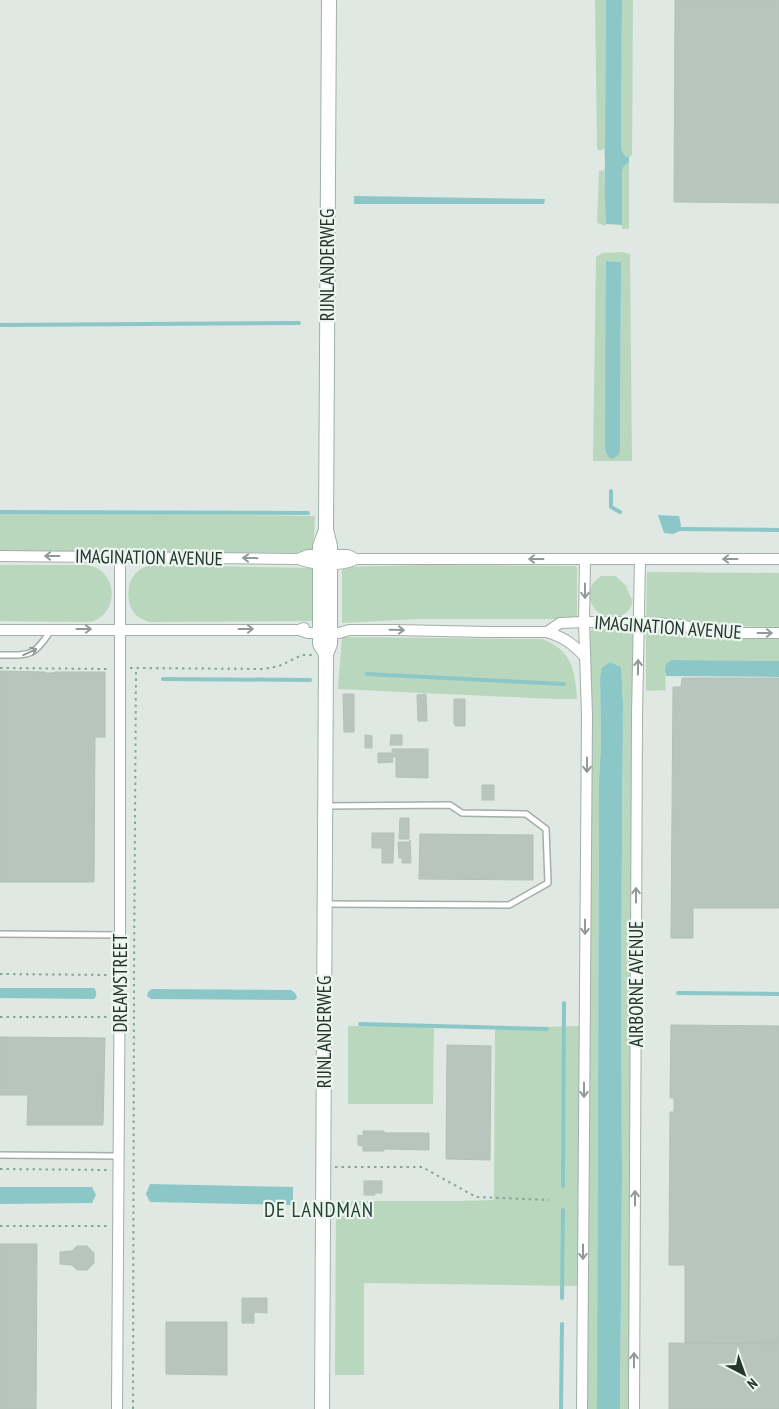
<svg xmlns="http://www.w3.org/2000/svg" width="779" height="1409" font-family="'PT Sans Narrow',sans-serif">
	<rect width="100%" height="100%" fill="#dfe8e2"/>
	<g fill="#b9d7bd" fill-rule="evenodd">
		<polygon points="595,0 606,0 605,148 600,151 597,149"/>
		<path d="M622,0H633L632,155L629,157C623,156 622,152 621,146Z"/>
		<polygon points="629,163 629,229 622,229 622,171 624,166"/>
		<polygon points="604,170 606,226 597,223 599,171"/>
		<path d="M621,252L630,254L632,461H593L596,257L602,253ZM606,261L621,262L620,452Z"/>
		<polygon points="0,512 315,516 313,553 0,551"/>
		<path d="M0,565H84C117,566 122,612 91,622L0,621Z"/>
		<path d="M150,565L315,568V621L149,622C144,620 139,618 135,614C126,604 126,583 136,573C140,569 145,567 150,565Z"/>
		<polygon points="426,565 576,566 577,568 577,619 417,619 342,623 342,567"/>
		<polygon points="647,572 779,573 779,627 712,626 646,620"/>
		<path d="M601,576H616L626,586L631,598L633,599C630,628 586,620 590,591C591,585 595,580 601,576Z"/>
		<polygon points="595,627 632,627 634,629 630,1409 620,1409 622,1177 621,986 623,702 621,667 610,662 607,664 600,679 601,742 599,780 597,1409 586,1409 590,632 592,629"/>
		<polygon points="646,627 685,630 717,639 779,639 779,661 673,660 665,673 666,690 646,691"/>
		<path d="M342,637L542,639C572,650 575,670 577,699H556L338,689Z"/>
		<polygon points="348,1026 434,1026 433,1104 348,1104"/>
		<polygon points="581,1026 580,1286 364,1283 364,1375 335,1375 336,1201 456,1201 494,1200 495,1028"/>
	</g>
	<g fill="#8cc7c8">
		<path d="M606,0H622L621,146C622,152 623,156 629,157V163L624,166L622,171V225L606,224C605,202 604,181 605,160C605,155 604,153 605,148Z"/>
		<polygon points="354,196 545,199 544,204 354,204"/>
		<path d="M606,261L621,262L620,452L617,456L612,459C606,456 605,450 605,444Z"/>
		<polygon points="658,515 679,516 681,525 680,531 673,534 664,533"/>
		<path d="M673,660L779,661V677L666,676C664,668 665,663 673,660Z"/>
		<polygon points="610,662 621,667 623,702 621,986 622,1177 620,1409 597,1409 599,780 601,742 600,679 602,668"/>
		<path d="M0,988H94C97,992 97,995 94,999L0,998Z"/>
		<polygon points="152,989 291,990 295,993 297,997 295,1000 151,999 147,996 148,992"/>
		<polygon points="150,1184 293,1187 293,1205 150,1202 146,1194"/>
		<polygon points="0,1187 92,1187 96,1195 92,1203 0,1204"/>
	</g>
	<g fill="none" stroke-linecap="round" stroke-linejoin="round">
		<g stroke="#8cc7c8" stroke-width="4">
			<polyline points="0,325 299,323"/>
			<polyline points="611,491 611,507 620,512"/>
			<polyline points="0,512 308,513"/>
			<polyline points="678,529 779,530"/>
			<polyline points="367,674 564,684"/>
			<polyline points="163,679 310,680"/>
			<polyline points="678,993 779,994"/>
			<polyline points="360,1024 547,1029"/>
			<polyline points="563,1186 564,1003"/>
			<polyline points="562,1298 563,1210"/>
			<polyline points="561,1409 562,1324"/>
		</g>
	</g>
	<g fill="#b7c5be" stroke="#b2c1b8">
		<polygon points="675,0 779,0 779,203 674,202"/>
		<polygon points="0,671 45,672 46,673 53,673 55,672 105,672 105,737 95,737 94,882 0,882"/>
		<polygon points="682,678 779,678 779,908 693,908 693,938 671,938 673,687 681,687"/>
		<polygon points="343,694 354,694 354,732 344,732"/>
		<polygon points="426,694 427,721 418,721 417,695"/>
		<polygon points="454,699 465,699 465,726 455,726 455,724 454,724"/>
		<polygon points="365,735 372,736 372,748 365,748"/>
		<polygon points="391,735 402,735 402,745 390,745"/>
		<polygon points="392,749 428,749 428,778 396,777 396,757 392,757 393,762 378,763 378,753 392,753"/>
		<rect x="482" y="785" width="12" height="15"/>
		<polygon points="400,818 409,818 409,839 399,839"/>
		<polygon points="372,833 394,833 393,863 382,863 382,848 372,848"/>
		<polygon points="420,834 533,835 533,880 419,879"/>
		<polygon points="410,840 411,863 402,863 402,858 399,858 398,842 410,842"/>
		<polygon points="671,1025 779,1026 779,1344 685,1343 685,1265 669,1265 670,1112 674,1112 674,1098 670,1098"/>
		<polygon points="0,1037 105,1038 103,1125 27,1125 28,1095 0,1095"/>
		<polygon points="447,1045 491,1046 490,1160 446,1159"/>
		<polygon points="363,1131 384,1131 384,1133 429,1133 429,1150 384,1149 384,1151 363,1151 363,1146 358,1145 358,1135 363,1136"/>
		<polygon points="364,1181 382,1181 382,1193 375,1193 375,1195 364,1195"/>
		<polygon points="0,1244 37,1244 36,1409 0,1409"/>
		<polygon points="77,1246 87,1246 94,1253 94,1263 87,1270 77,1270 72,1265 60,1264 60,1252 72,1251"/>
		<polygon points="242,1298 267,1298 267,1313 254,1312 254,1323 242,1323"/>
		<polygon points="166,1322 227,1322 227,1375 166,1374"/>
		<polygon points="669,1343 779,1344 779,1409 669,1409"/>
	</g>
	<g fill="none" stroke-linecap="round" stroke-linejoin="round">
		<defs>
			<g id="lane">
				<path d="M0,655C30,655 34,657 51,630"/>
				<polyline points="325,904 509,905 548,883 546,829 526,814 462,813 450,805 325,806"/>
				<polyline points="0,934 120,935"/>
				<polyline points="0,1155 119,1156"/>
			</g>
			<g id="street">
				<polyline points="0,556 298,559 308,555 348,555 356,559 779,559"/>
				<path d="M298,559C314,565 341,567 356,559"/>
				<polyline points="0,630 299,630 304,628"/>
				<polyline points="299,630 308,633 339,633 349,630 395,630 487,632 547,632 560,623 584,622 639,622 680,625 716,633 779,633"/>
				<path d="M547,632C565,638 572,643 585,657"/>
				<polyline points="117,1409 120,935 120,556"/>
				<polyline points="582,1409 587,716 584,622 585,559"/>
				<polyline points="634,1409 637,716 640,559"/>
			</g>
			<g id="secondary">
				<polyline points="326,530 320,546 320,644 326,654"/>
				<polyline points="322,1409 326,654 330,644 330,546 326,530 329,0"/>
			</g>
		</defs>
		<use href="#lane" stroke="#a3afa8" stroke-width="8"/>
		<use href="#street" stroke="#a3afa8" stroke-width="12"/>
		<use href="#secondary" stroke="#9fb2a9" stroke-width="16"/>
		<g stroke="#82a897" stroke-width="2" stroke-dasharray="2.5 4" stroke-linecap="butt">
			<polyline points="0,668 110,669"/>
			<polyline points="130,668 264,669 279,666 302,655 312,655"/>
			<polyline points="0,974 109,975"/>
			<polyline points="0,1017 110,1017"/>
			<polyline points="335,1167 422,1167 476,1197 549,1200"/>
			<polyline points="0,1169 109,1170"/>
			<polyline points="0,1226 108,1226"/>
			<polyline points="133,1409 134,975 136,668"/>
		</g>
		<use href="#lane" stroke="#fff" stroke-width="5"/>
		<use href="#street" stroke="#fff" stroke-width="10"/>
		<use href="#secondary" stroke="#fff" stroke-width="14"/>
	</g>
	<defs><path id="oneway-shaft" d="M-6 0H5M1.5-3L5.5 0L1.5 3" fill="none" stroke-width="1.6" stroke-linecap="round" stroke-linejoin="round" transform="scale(1.25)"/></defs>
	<g stroke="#909a96">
		<use href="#oneway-shaft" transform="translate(52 556) rotate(-180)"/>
		<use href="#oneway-shaft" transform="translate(250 558) rotate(-179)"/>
		<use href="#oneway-shaft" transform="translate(536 559) rotate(-180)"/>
		<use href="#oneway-shaft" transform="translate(730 559) rotate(-180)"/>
		<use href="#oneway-shaft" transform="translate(585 591) rotate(90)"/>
		<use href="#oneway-shaft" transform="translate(84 629)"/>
		<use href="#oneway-shaft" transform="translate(246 629)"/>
		<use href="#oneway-shaft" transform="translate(397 630) rotate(1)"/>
		<use href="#oneway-shaft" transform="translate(765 633)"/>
		<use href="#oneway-shaft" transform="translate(30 652) rotate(-25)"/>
		<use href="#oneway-shaft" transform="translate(638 667) rotate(-89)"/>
		<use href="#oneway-shaft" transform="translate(587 765) rotate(90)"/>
		<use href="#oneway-shaft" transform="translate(636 895) rotate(-90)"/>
		<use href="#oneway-shaft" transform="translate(585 927) rotate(90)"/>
		<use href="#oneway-shaft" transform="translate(584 1090) rotate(90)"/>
		<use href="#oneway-shaft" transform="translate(635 1198) rotate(-90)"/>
		<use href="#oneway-shaft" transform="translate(583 1252) rotate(90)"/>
		<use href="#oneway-shaft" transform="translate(634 1360) rotate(-90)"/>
	</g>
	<g text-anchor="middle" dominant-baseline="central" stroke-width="4.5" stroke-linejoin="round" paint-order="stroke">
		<g font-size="19" fill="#22362e" stroke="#eef5f1">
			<text transform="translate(327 265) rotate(-90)">RIJNLANDERWEG</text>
			<text transform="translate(149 557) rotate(1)">IMAGINATION AVENUE</text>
			<text transform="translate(668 627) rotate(4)">IMAGINATION AVENUE</text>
			<text transform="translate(120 983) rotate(-90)">DREAMSTREET</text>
			<text transform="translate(636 984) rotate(-90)">AIRBORNE AVENUE</text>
			<text transform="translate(324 1032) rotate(-90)">RIJNLANDERWEG</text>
		</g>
		<g font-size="21" letter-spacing="1" fill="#204537" stroke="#eef5f1">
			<text x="319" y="1209">DE LANDMAN</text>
		</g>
	</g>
	<g transform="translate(744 1374) rotate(139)" stroke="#eef5f1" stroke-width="4" paint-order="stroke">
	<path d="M0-4L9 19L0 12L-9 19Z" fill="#22362e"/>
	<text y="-8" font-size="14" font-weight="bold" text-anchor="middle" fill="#22362e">N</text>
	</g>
</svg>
